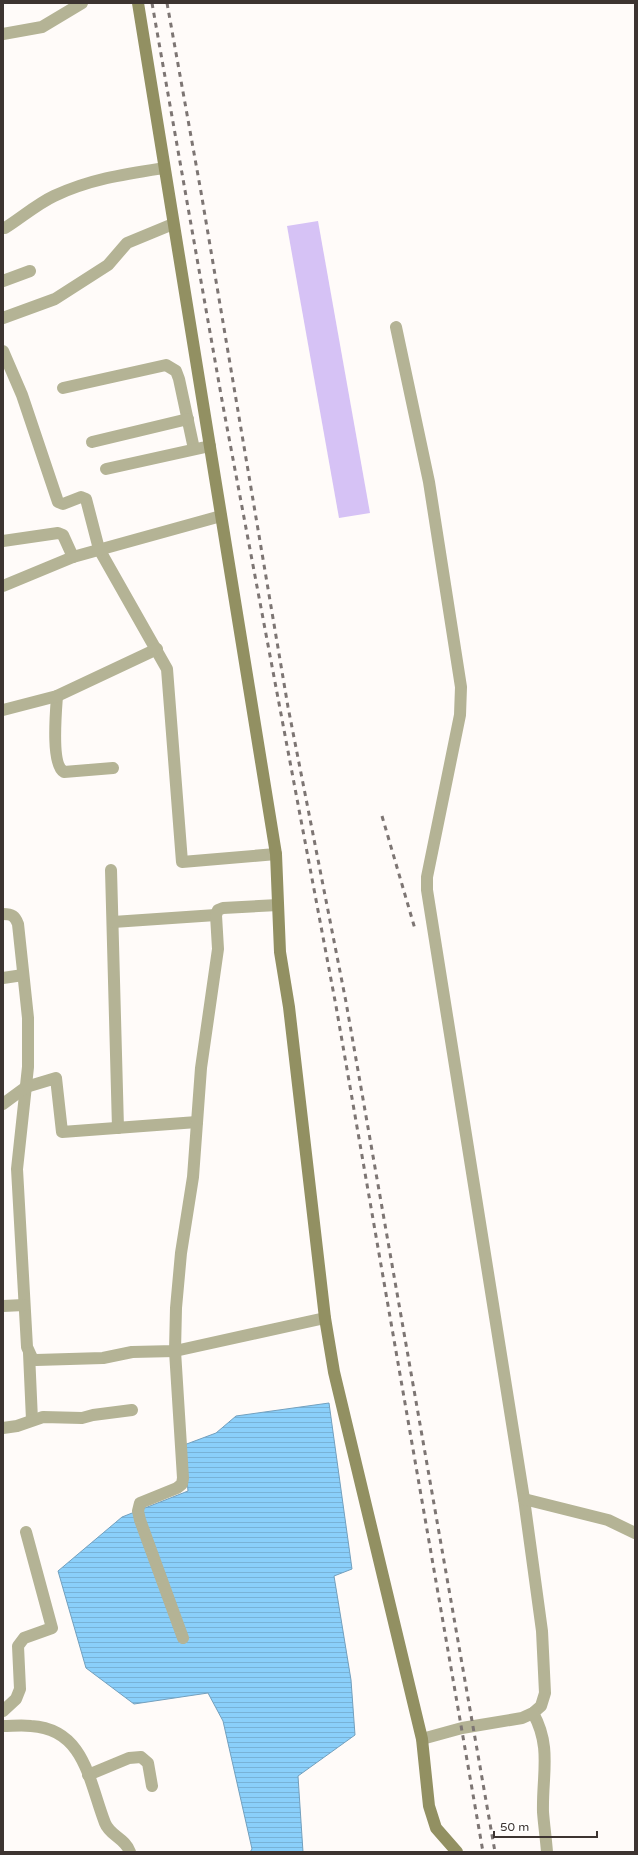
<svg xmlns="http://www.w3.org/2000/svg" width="638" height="1855" font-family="'Varela Round',sans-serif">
	<defs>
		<pattern id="water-rules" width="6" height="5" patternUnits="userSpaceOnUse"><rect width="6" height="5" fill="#8acffa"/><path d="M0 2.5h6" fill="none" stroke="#78b2d7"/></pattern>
	</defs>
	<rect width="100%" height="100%" fill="#fffbf9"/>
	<polygon fill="url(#water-rules)" stroke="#73a0be" points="329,1403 352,1569 334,1576 351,1680 355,1735 298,1776 303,1852 250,1852 252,1849 223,1721 208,1693 134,1704 86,1668 58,1571 122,1517 188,1491 184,1445 216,1433 236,1416"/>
	<polygon fill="#d6c2f5" points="318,221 370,513 339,518 287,226"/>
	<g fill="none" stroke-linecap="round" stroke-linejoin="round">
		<g stroke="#b4b395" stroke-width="12">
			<polyline points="3,34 42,27 82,3"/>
			<path d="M5,228C21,218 37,204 54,196C90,179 125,174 164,168"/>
			<polyline points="3,281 30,271"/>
			<polyline points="3,318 55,299 108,265 127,243 173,224"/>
			<polyline points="396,327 429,482 461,687 460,715 427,877 427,890 524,1499 542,1631 545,1693 541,1706 533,1713 522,1718 462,1728 422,1739"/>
			<polyline points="3,351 22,395 58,502 63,504 81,497 86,499 99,549 167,669 182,862 276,854"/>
			<polyline points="63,388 166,365 176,371 179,379 194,449"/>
			<polyline points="92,442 188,419"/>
			<polyline points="106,469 210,446"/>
			<polyline points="3,541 58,533 63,535 73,557"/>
			<polyline points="3,586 73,557 221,516"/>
			<path d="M57,696C56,710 51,765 64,772L113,768"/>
			<polyline points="3,710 57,696 157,649"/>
			<polyline points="111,870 118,1128"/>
			<path d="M3,914C12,914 15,916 18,924L28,1018V1067L17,1169L27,1347L32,1358L36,1360L103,1358L132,1352L175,1351L325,1318"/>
			<polyline points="113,922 216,915"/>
			<polyline points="3,978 23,975"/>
			<polyline points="3,1104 26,1087 56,1078 62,1132 197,1122"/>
			<polyline points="3,1306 24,1305"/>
			<polyline points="29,1353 32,1420"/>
			<polyline points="3,1428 17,1426 43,1417 82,1418 93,1415 132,1410"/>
			<polyline points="524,1499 608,1520 635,1533"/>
			<polyline points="183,1638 140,1520 138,1511 140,1503 177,1488 182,1484 183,1478 175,1351 176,1308 181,1253 193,1177 201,1068 218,949 216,915 218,910 223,908 278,905"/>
			<polyline points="3,1711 16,1699 20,1689 18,1646 24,1638 52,1628 26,1532"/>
			<path d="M533,1713C552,1747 542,1775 543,1812C544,1825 546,1839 547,1852"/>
			<path d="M3,1726C12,1726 22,1725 31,1726C85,1729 89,1782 105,1823C110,1836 125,1838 130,1852"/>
			<polyline points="88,1775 129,1758 141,1757 148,1763 152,1786"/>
		</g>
		<polyline stroke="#929062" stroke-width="12" points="138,3 276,854 280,952 289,1007 325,1318 334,1372 422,1739 429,1806 436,1828 457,1852"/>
		<g stroke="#7d7573" stroke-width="3" stroke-dasharray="5 5" stroke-linecap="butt">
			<polyline points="152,3 223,406 336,1006 483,1852"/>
			<polyline points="167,3 201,192 288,707 346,1002 495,1852"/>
			<polyline points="382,816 415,929"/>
		</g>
	</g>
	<rect width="638" height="1855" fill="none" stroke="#3d3431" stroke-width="8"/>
	<path d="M494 1831v6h103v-6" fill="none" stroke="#3d3431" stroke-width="2"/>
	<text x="500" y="1831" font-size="12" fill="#3d3431" stroke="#ffffff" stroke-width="3" paint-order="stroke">50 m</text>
</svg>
